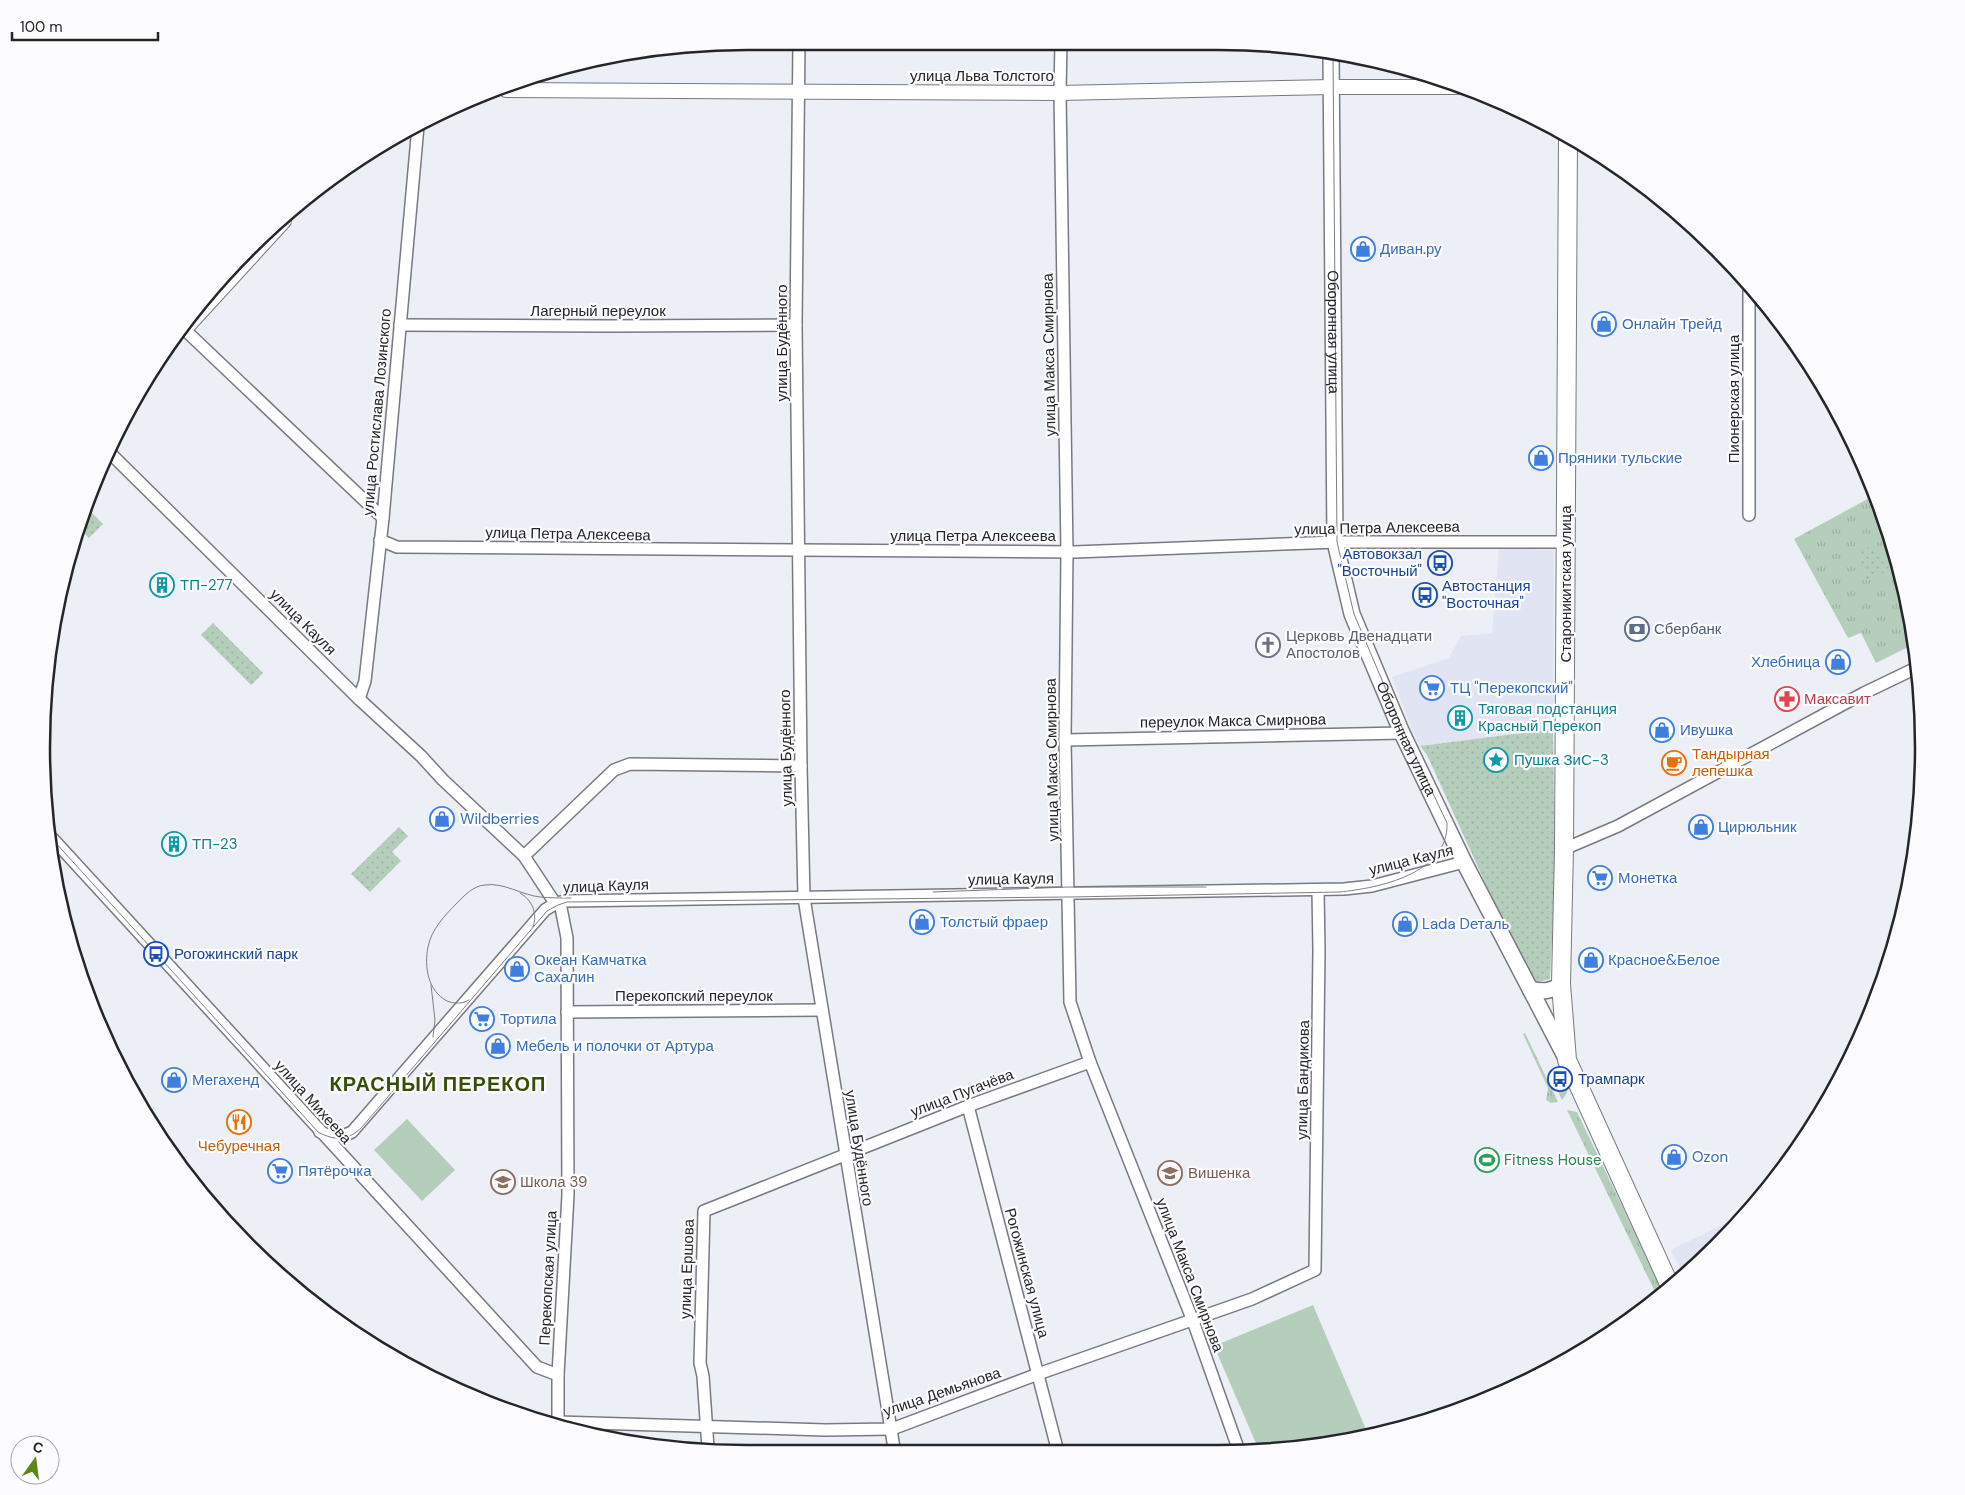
<svg xmlns="http://www.w3.org/2000/svg" width="1965" height="1495" font-family="'DM Sans',sans-serif">
	<defs>
		<pattern id="grass-tufts" width="24" height="20" patternUnits="userSpaceOnUse" patternTransform="scale(1.25)"><rect width="24" height="20" fill="#b5cebc"/><path d="M3 7l-1-3M5 7V3M7 7l1-3M15 17l-1-3M17 17v-4M19 17l1-3" fill="none" stroke="#9cb1a2"/></pattern>
		<pattern id="park-dots" width="8" height="8" patternUnits="userSpaceOnUse" patternTransform="scale(1.25)"><rect width="8" height="8" fill="#b5cebc"/><path d="M2 2h.1M6 6h.1" fill="none" stroke="#9cb1a2" stroke-width="1.8" stroke-linecap="round"/></pattern>
	</defs>
	<rect width="100%" height="100%" fill="#edeff6"/>
	<g fill="#e1e5f3">
		<polygon points="1499,548 1554,550 1553,729 1420,746 1413,732 1392,677 1449,658 1461,636 1492,633"/>
		<polygon points="1744,1214 1717,1247 1683,1275 1671,1250"/>
	</g>
	<g fill="url(#grass-tufts)">
		<polygon points="1875,495 1910,610 1914,644 1876,663 1861,633 1848,638 1794,539"/>
		<polygon points="1525,1033 1558,1102 1551,1103 1546,1100 1548,1088 1523,1034"/>
		<polygon points="1557,1075 1559,1080 1568,1087 1567,1093 1562,1100 1551,1077"/>
		<polygon points="1567,1110 1577,1112 1663,1291 1657,1296"/>
	</g>
	<g fill="url(#park-dots)">
		<polygon points="88,509 103,524 89,538 80,529"/>
		<polygon points="1870,546 1891,569 1866,581 1858,553"/>
		<polygon points="213,623 263,673 251,685 201,635"/>
		<polygon points="1553,729 1555,878 1550,979 1534,983 1488,889 1427,755 1420,746"/>
		<polygon points="399,827 408,836 392,852 401,861 370,892 351,874"/>
	</g>
	<g fill="#b5cebc">
		<polygon points="407,1119 455,1170 422,1201 374,1150"/>
		<polygon points="1313,1305 1368,1434 1309,1448 1258,1448 1214,1346"/>
	</g>
	<g fill="none" stroke-linecap="round" stroke-linejoin="round">
		<defs>
			<g id="minor">
				<polyline points="799,41 796,325 801,766 804,898 894,1448"/>
				<polyline points="1061,42 1060,93 1067,552 1065,740 1070,1002 1090,1062 1193,1321 1238,1448"/>
				<polyline points="1749,282 1749,515"/>
				<polyline points="400,325 608,326 796,325"/>
				<polyline points="185,330 383,518"/>
				<polyline points="111,454 359,699 421,756 443,780 524,856 553,900 561,908 567,938 568,1195 558,1375 558,1422"/>
				<polyline points="380,540 397,547 1074,552 1337,542 1566,542"/>
				<polyline points="359,699 365,681 383,518 418,126"/>
				<polyline points="1065,740 1402,733"/>
				<polyline points="53,839 537,1367 558,1375"/>
				<polyline points="1564,849 1618,826 1864,693 1916,668"/>
				<polyline points="524,856 614,770 630,764 801,766"/>
				<polyline points="567,1012 821,1010"/>
				<polyline points="968,1106 1057,1448"/>
				<path d="M320,1132C331,1137 341,1138 352,1132L545,910L556,903L565,901L1344,889L1372,886L1464,862"/>
				<polyline points="558,1422 825,1430 892,1429 1038,1374 1252,1299 1315,1270 1319,950 1318,890"/>
				<polyline points="708,1448 703,1376 700,1363 704,1211 968,1106 1090,1062"/>
			</g>
			<g id="tertiary">
				<polyline points="506,90 1060,93 1332,87 1458,87"/>
				<polyline points="187,327 284,221"/>
			</g>
			<g id="secondary">
				<path id="s1" d="M1331,54L1335,542L1352,614L1402,733L1464,862L1566,1058"/>
				<path d="M1530,989C1542,992 1551,992 1561,984"/>
			</g>
			<polyline id="primary" points="1568,138 1564,849 1561,984 1567,1060 1670,1286"/>
		</defs>
		<use href="#minor" stroke="#787a80" stroke-width="14"/>
		<use href="#tertiary" stroke="#787a80" stroke-width="16"/>
		<use href="#secondary" stroke="#787a80" stroke-width="18"/>
		<use href="#primary" stroke="#787a80" stroke-width="20"/>
		<use href="#minor" stroke="#fff" stroke-width="11"/>
		<use href="#tertiary" stroke="#fff" stroke-width="14"/>
		<use href="#secondary" stroke="#fff" stroke-width="15"/>
		<use href="#primary" stroke="#fff" stroke-width="18"/>
		<g stroke="#7e7f84" stroke-width="1">
			<path d="M54,841L318,1132C335,1141 348,1141 362,1127L547,911L558,905L567,902L1069,897L1340,892C1378,888 1449,874 1447,823L1404,732L1354,614L1337,542L1333,54"/>
			<polyline points="933,892 1069,887 1206,887"/>
			<path d="M520,893C532,900 538,913 533,927"/>
			<polyline points="431,985 435,1020 433,1037"/>
			<path d="M469,1000C462,1004 455,1004 447,1001C428,991 424,967 428,947C431,930 445,915 457,903C465,895 473,886 485,885C503,882 522,895 540,897C550,898 561,898 571,898"/>
		</g>
	</g>
	<defs>
		<symbol id="shop-ring" viewBox="-11 -11 22 22"><circle r="9.5" fill="#fcfcfe" stroke="#3f7fe0" stroke-width="1.5"/><path d="M-5-2.5h2.3a2.7 3.5 0 0 1 5.4 0H5L5.5 6h-11ZM-1.5-2.5h3a1.5 2.3 0 0 0-3 0Z" fill="#3f7fe0"/></symbol>
		<symbol id="bus-ring" viewBox="-11 -11 22 22"><circle r="9.5" fill="#fcfcfe" stroke="#1a4fb4" stroke-width="1.5"/><path d="M-5-6H5V4H4V6H2V4H-2V6H-4V4H-5ZM-3.5-4V0h7V-4ZM-3.5 1.2v1.5H-2V1.2ZM2 1.2v1.5H3.5V1.2Z" fill="#1a4fb4"/></symbol>
		<symbol id="building-ring" viewBox="-11 -11 22 22"><circle r="9.5" fill="#fcfcfe" stroke="#0f9aa8" stroke-width="1.5"/><path d="M-4-6H4V6H1V3H-1V6H-4ZM-2.5-4.3h1.7v1.8h-1.7ZM.8-4.3h1.7v1.8H.8ZM-2.5-1h1.7V.8h-1.7ZM.8-1h1.7V.8H.8Z" fill="#0f9aa8"/></symbol>
		<symbol id="bank-ring" viewBox="-11 -11 22 22"><circle r="9.5" fill="#fcfcfe" stroke="#5c6f8a" stroke-width="1.5"/><path d="M-6-4H6V4H-6ZM0-2.3a2.3 2.3 0 1 0 0 4.6a2.3 2.3 0 1 0 0-4.6Z" fill="#5c6f8a"/></symbol>
		<symbol id="church-ring" viewBox="-11 -11 22 22"><circle r="9.5" fill="#fcfcfe" stroke="#6b7280" stroke-width="1.5"/><path d="M-1.2-6h2.4v3.5h3.3v2.4h-3.3V6h-2.4V-.1h-3.3v-2.4h3.3Z" fill="#6b7280"/></symbol>
		<symbol id="supermarket-ring" viewBox="-11 -11 22 22"><circle r="9.5" fill="#fcfcfe" stroke="#3f7fe0" stroke-width="1.5"/><path d="M-6-5.5h2.5l.6 2H6L4.5 2H-2.5L-4.4-4H-6ZM-1.5 3.2a1.3 1.3 0 1 0 .1 0ZM3 3.2a1.3 1.3 0 1 0 .1 0Z" fill="#3f7fe0"/></symbol>
		<symbol id="pharmacy-ring" viewBox="-11 -11 22 22"><circle r="9.5" fill="#fcfcfe" stroke="#e0444e" stroke-width="1.5"/><path d="M-2-6h4v4h4v4h-4v4h-4v-4h-4v-4h4Z" fill="#e0444e"/></symbol>
		<symbol id="sight-ring" viewBox="-11 -11 22 22"><circle r="9.5" fill="#fcfcfe" stroke="#0f9aa8" stroke-width="1.5"/><path d="M0-6L1.8-2.2L6-1.7L2.9 1.2L3.7 5.4L0 3.3L-3.7 5.4L-2.9 1.2L-6-1.7L-1.8-2.2Z" fill="#0f9aa8"/></symbol>
		<symbol id="cafe-ring" viewBox="-11 -11 22 22"><circle r="9.5" fill="#fcfcfe" stroke="#e8710a" stroke-width="1.5"/><path d="M-5.5-4.5H6V0H3Q3 3.5 0 3.5H-2.5Q-5.5 3.5-5.5 0ZM3-3.2v2h1.7v-2ZM-6 4.5H4V6H-6Z" fill="#e8710a"/></symbol>
		<symbol id="restaurant-ring" viewBox="-11 -11 22 22"><circle r="9.5" fill="#fcfcfe" stroke="#e8710a" stroke-width="1.5"/><path d="M-5-6h1v4h1v-4h1v4h1v-4h1v5L-1.5 .5V6h-2V.5L-5-1ZM5-6V6H3V1.5H1.5Q1.5-4 5-6Z" fill="#e8710a"/></symbol>
		<symbol id="stadium-ring" viewBox="-11 -11 22 22"><circle r="9.5" fill="#fcfcfe" stroke="#2e9e5b" stroke-width="1.5"/><path d="M0-5a6.5 5 0 1 0 0 10a6.5 5 0 1 0 0-10ZM-3.5-1.8h7v3.6h-7Z" fill="#2e9e5b"/></symbol>
		<symbol id="school-ring" viewBox="-11 -11 22 22"><circle r="9.5" fill="#fcfcfe" stroke="#8d6e63" stroke-width="1.5"/><path d="M0-5L7-2L0 1L-7-2ZM-4 1L0 2.5L4 1V4Q0 6-4 4Z" fill="#8d6e63"/></symbol>
	</defs>
	<g fill-rule="evenodd">
		<use href="#shop-ring" x="1349" y="235" width="28" height="28"/>
		<use href="#shop-ring" x="1590" y="310" width="28" height="28"/>
		<use href="#shop-ring" x="1527" y="444" width="28" height="28"/>
		<use href="#bus-ring" x="1426" y="549" width="28" height="28"/>
		<use href="#building-ring" x="148" y="571" width="28" height="28"/>
		<use href="#bus-ring" x="1411" y="581" width="28" height="28"/>
		<use href="#bank-ring" x="1623" y="615" width="28" height="28"/>
		<use href="#church-ring" x="1254" y="631" width="28" height="28"/>
		<use href="#shop-ring" x="1824" y="648" width="28" height="28"/>
		<use href="#supermarket-ring" x="1418" y="674" width="28" height="28"/>
		<use href="#pharmacy-ring" x="1773" y="685" width="28" height="28"/>
		<use href="#building-ring" x="1446" y="704" width="28" height="28"/>
		<use href="#shop-ring" x="1648" y="716" width="28" height="28"/>
		<use href="#sight-ring" x="1482" y="746" width="28" height="28"/>
		<use href="#cafe-ring" x="1660" y="749" width="28" height="28"/>
		<use href="#shop-ring" x="428" y="805" width="28" height="28"/>
		<use href="#shop-ring" x="1687" y="813" width="28" height="28"/>
		<use href="#building-ring" x="160" y="830" width="28" height="28"/>
		<use href="#supermarket-ring" x="1586" y="864" width="28" height="28"/>
		<use href="#shop-ring" x="908" y="908" width="28" height="28"/>
		<use href="#shop-ring" x="1391" y="910" width="28" height="28"/>
		<use href="#bus-ring" x="142" y="940" width="28" height="28"/>
		<use href="#shop-ring" x="1577" y="946" width="28" height="28"/>
		<use href="#shop-ring" x="503" y="955" width="28" height="28"/>
		<use href="#supermarket-ring" x="468" y="1005" width="28" height="28"/>
		<use href="#shop-ring" x="484" y="1032" width="28" height="28"/>
		<use href="#bus-ring" x="1546" y="1065" width="28" height="28"/>
		<use href="#shop-ring" x="160" y="1066" width="28" height="28"/>
		<use href="#restaurant-ring" x="225" y="1108" width="28" height="28"/>
		<use href="#shop-ring" x="1660" y="1143" width="28" height="28"/>
		<use href="#stadium-ring" x="1473" y="1146" width="28" height="28"/>
		<use href="#supermarket-ring" x="266" y="1157" width="28" height="28"/>
		<use href="#school-ring" x="1156" y="1159" width="28" height="28"/>
		<use href="#school-ring" x="489" y="1168" width="28" height="28"/>
	</g>
	<g text-anchor="middle" dominant-baseline="central" stroke-width="4.5" stroke-linejoin="round" paint-order="stroke">
		<g font-size="15" fill="#252629" stroke="#fcfcfe">
			<text x="982" y="76">улица Льва Толстого</text>
			<text x="598" y="311">Лагерный переулок</text>
			<text stroke="none"><textPath href="#s1" startOffset="278">Оборонная улица</textPath></text>
			<text transform="translate(782 343) rotate(-90)">улица Будённого</text>
			<text transform="translate(1049 355) rotate(-91)">улица Макса Смирнова</text>
			<text transform="translate(1734 399) rotate(-90)">Пионерская улица</text>
			<text transform="translate(377 412) rotate(-85)">улица Ростислава Лозинского</text>
			<text transform="translate(1377 528) rotate(-1)">улица Петра Алексеева</text>
			<text transform="translate(568 534) rotate(1)">улица Петра Алексеева</text>
			<text x="973" y="536">улица Петра Алексеева</text>
			<text transform="translate(1566 584) rotate(-90)">Староникитская улица</text>
			<text transform="translate(303 622) rotate(45)">улица Кауля</text>
			<text transform="translate(1233 721) rotate(-1)">переулок Макса Смирнова</text>
			<text stroke="none"><textPath href="#s1" startOffset="698">Оборонная улица</textPath></text>
			<text transform="translate(786 748) rotate(-91)">улица Будённого</text>
			<text transform="translate(1052 760) rotate(-91)">улица Макса Смирнова</text>
			<text transform="translate(1411 860) rotate(-14)">улица Кауля</text>
			<text transform="translate(1011 879) rotate(-1)">улица Кауля</text>
			<text transform="translate(606 886) rotate(-2)">улица Кауля</text>
			<text x="694" y="996">Перекопский переулок</text>
			<text transform="translate(1303 1080) rotate(-89)">улица Бандикова</text>
			<text transform="translate(962 1093) rotate(-21)">улица Пугачёва</text>
			<text transform="translate(313 1102) rotate(48)">улица Михеева</text>
			<text transform="translate(859 1148) rotate(81)">улица Будённого</text>
			<text transform="translate(687 1269) rotate(-88)">улица Ершова</text>
			<text transform="translate(1027 1273) rotate(75)">Рогожинская улица</text>
			<text transform="translate(1190 1275) rotate(69)">улица Макса Смирнова</text>
			<text transform="translate(548 1278) rotate(-87)">Перекопская улица</text>
			<text transform="translate(942 1392) rotate(-19)">улица Демьянова</text>
		</g>
		<g font-size="15" fill="#366cbe" stroke="#fcfcfe" text-anchor="start">
			<text x="1380" y="249">Диван.ру</text>
			<text x="1622" y="324">Онлайн Трейд</text>
			<text x="1558" y="458">Пряники тульские</text>
			<text x="1820" y="662" text-anchor="end">Хлебница</text>
			<text x="1450" y="688">ТЦ "Перекопский"</text>
			<text x="1680" y="730">Ивушка</text>
			<text x="460" y="819">Wildberries</text>
			<text x="1718" y="827">Цирюльник</text>
			<text x="1618" y="878">Монетка</text>
			<text x="940" y="922">Толстый фраер</text>
			<text x="1422" y="924">Lada Dеталь</text>
			<text x="534" y="960">Океан Камчатка<tspan x="534" dy="17">Сахалин</tspan></text>
			<text x="1608" y="960">Красное&amp;Белое</text>
			<text x="500" y="1019">Тортила</text>
			<text x="516" y="1046">Мебель и полочки от Артура</text>
			<text x="192" y="1080">Мегахенд</text>
			<text x="1692" y="1157">Ozon</text>
			<text x="298" y="1171">Пятёрочка</text>
		</g>
		<g font-size="15" fill="#164399" stroke="#fcfcfe" text-anchor="start">
			<text x="1422" y="554" text-anchor="end">Автовокзал<tspan x="1422" dy="17">"Восточный"</tspan></text>
			<text x="1442" y="586">Автостанция<tspan x="1442" dy="17">"Восточная"</tspan></text>
			<text x="174" y="954">Рогожинский парк</text>
			<text x="1578" y="1079">Трампарк</text>
		</g>
		<g font-size="15" fill="#0d838f" stroke="#fcfcfe" text-anchor="start">
			<text x="180" y="585">ТП-277</text>
			<text x="1478" y="709">Тяговая подстанция<tspan x="1478" dy="17">Красный Перекоп</tspan></text>
			<text x="1514" y="760">Пушка ЗиС-3</text>
			<text x="192" y="844">ТП-23</text>
		</g>
		<g font-size="15" fill="#4e5e75" stroke="#fcfcfe" text-anchor="start">
			<text x="1654" y="629">Сбербанк</text>
		</g>
		<g font-size="15" fill="#5b616d" stroke="#fcfcfe" text-anchor="start">
			<text x="1286" y="636">Церковь Двенадцати<tspan x="1286" dy="17">Апостолов</tspan></text>
		</g>
		<g font-size="15" fill="#be3a42" stroke="#fcfcfe" text-anchor="start">
			<text x="1804" y="699">Максавит</text>
		</g>
		<g font-size="15" fill="#c56008" stroke="#fcfcfe" text-anchor="start">
			<text x="1692" y="754">Тандырная<tspan x="1692" dy="17">лепешка</tspan></text>
			<text x="239" y="1146" text-anchor="middle">Чебуречная</text>
		</g>
		<g font-size="15" fill="#27864d" stroke="#fcfcfe" text-anchor="start">
			<text x="1504" y="1160">Fitness House</text>
		</g>
		<g font-size="15" fill="#785e54" stroke="#fcfcfe" text-anchor="start">
			<text x="1188" y="1173">Вишенка</text>
			<text x="520" y="1182">Школа 39</text>
		</g>
		<g font-size="20" font-weight="bold" letter-spacing="1" fill="#355006" stroke="#fcfcfe">
			<text x="438" y="1084">КРАСНЫЙ ПЕРЕКОП</text>
		</g>
	</g>
	<path d="M0 0H1965V1495H0ZM747 50H1218A697 697 0 0 1 1915 747V748A697 697 0 0 1 1218 1445H747A697 697 0 0 1 50 748V747A697 697 0 0 1 747 50Z" fill="#fcfcfe" fill-rule="evenodd"/>
	<path fill="none" stroke="#252629" stroke-width="2.5" d="M747 50H1218A697 697 0 0 1 1915 747V748A697 697 0 0 1 1218 1445H747A697 697 0 0 1 50 748V747A697 697 0 0 1 747 50Z"/>
	<g transform="translate(35 1460) rotate(14)"><circle r="24" fill="#fcfcfe" stroke="#a6a6a9"/>
	<path d="M0-4L9 19L0 12L-9 19Z" fill="#5d8816"/>
	<text y="-8" font-size="14" font-weight="bold" text-anchor="middle" fill="#252629">С</text>
	</g>
	<path d="M12 32v8h146v-8" fill="none" stroke="#252629" stroke-width="2.5"/>
	<text x="20" y="32" font-size="15" fill="#252629" stroke="#fcfcfe" stroke-width="4" paint-order="stroke">100 m</text>
</svg>
